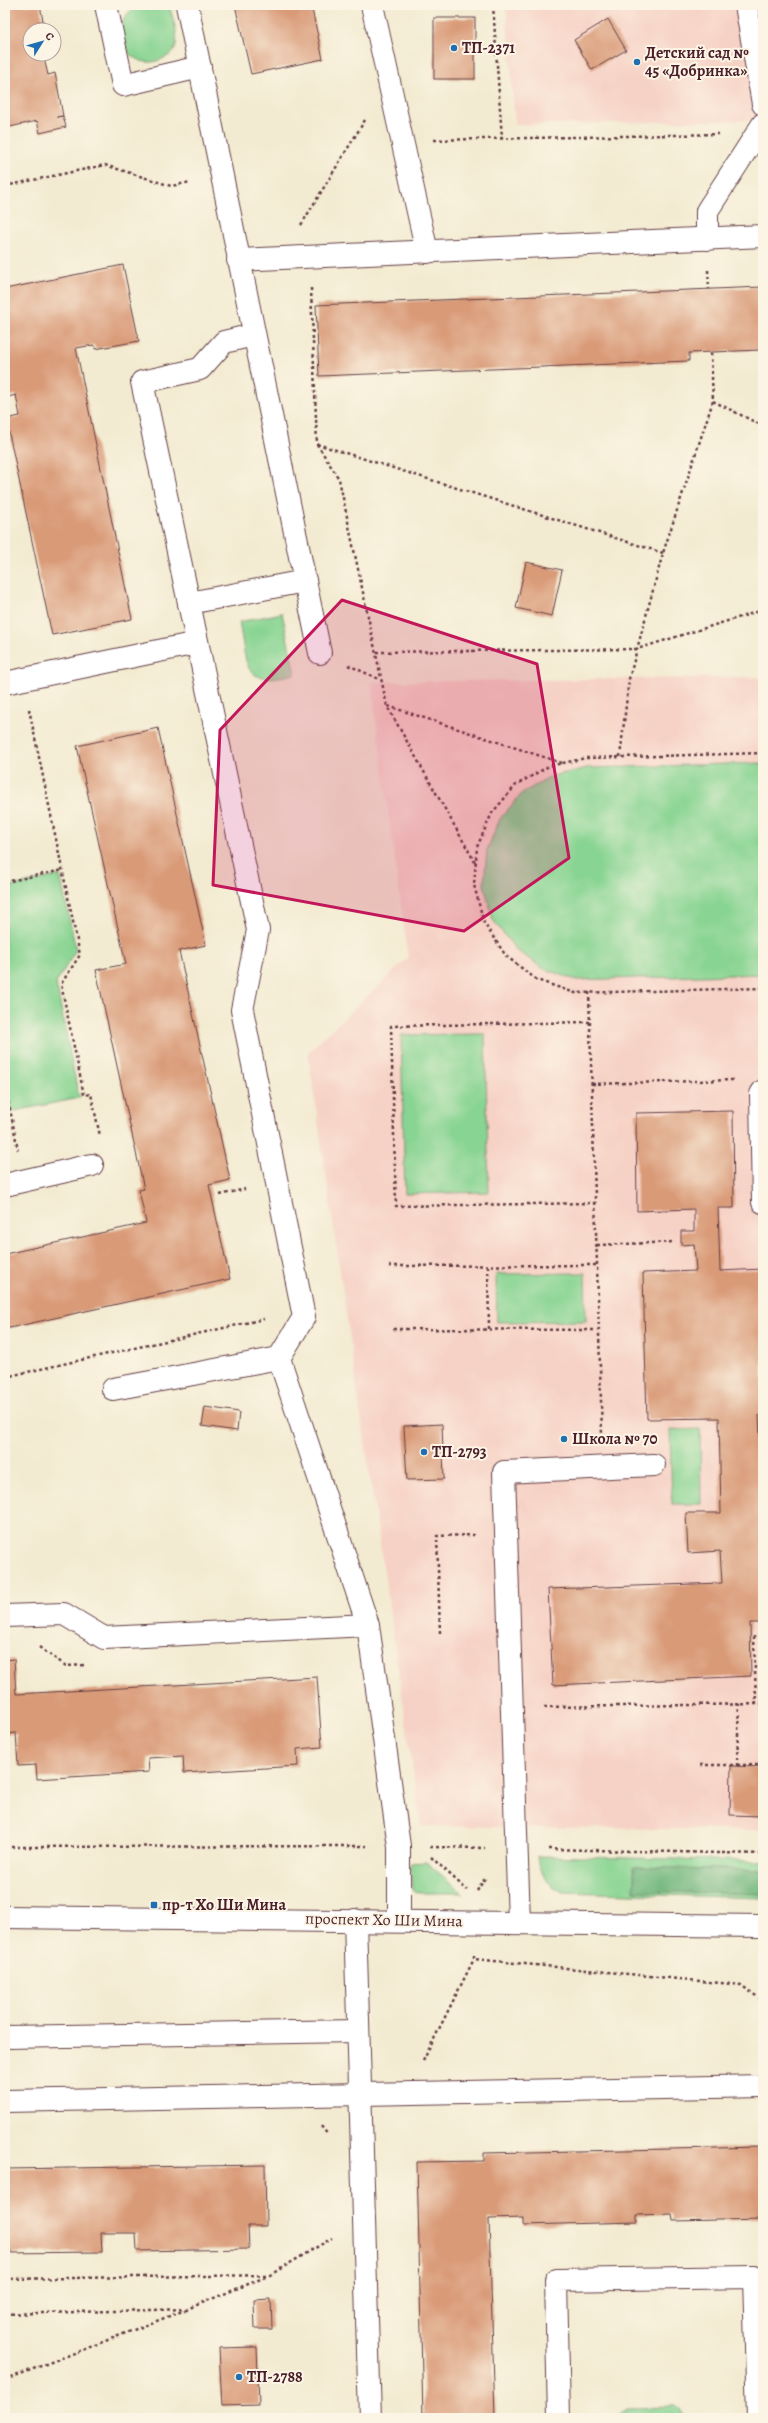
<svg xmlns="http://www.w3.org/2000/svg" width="768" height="2423" font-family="Alegreya,serif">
	<rect width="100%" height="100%" fill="#fcf5e5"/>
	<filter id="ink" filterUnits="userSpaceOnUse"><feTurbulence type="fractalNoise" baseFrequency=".025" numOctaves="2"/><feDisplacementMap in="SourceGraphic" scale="8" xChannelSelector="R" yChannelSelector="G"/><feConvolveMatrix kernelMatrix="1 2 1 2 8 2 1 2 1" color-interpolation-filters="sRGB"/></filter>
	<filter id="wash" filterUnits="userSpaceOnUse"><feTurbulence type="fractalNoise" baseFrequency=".012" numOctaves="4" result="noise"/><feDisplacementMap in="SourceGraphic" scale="16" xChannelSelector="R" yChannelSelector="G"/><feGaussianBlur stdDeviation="0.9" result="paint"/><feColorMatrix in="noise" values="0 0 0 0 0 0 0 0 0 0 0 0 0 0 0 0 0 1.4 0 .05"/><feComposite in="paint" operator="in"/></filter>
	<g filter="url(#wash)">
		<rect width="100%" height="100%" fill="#f3ebd1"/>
		<g fill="#f6d1c5">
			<polygon points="506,5 763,5 763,120 515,125"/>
			<polygon points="763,677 763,1830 421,1826 308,1052 408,958 371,682"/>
		</g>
		<g fill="#88d492" stroke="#697a5e">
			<path d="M139,5H169C172,17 180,36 175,48C173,53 169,56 164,58C129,77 101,25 139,5Z"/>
			<path d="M282,613L295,674C241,687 248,667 239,622Z"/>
			<polygon points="763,763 763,974 576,980 544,969 516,950 493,920 484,884 487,850 500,819 522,793 553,776 587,768"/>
			<polygon points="60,875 76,950 56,983 79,1098 5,1113 5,888"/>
			<polygon points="485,1034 489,1192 405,1194 401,1035"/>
			<polygon points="585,1273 586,1321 497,1322 496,1274"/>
			<polygon points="700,1429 701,1504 672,1504 670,1430"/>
			<path d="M537,1856L763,1861V1898L563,1892C547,1885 540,1873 537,1856Z"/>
			<polygon points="426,1862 463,1893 418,1893 412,1888 410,1863"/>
			<polygon points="675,2407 680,2409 685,2418 616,2418 628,2408"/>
		</g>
		<polygon fill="#6eb67c" stroke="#5c6a54" points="634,1867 763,1870 763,1894 634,1891"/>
		<g id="blocks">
			<g fill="#d99a77">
				<polygon points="5,5 40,5 43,21 37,22 38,30 30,30 30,54 43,54 48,75 55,73 63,116 57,117 63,116 66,127 40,133 37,121 5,128"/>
				<polygon points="235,5 311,5 323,59 251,74"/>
				<rect x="434" y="18" width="41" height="61"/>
				<polygon points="608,19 626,50 592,70 574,40"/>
				<polygon points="123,265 139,341 95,349 94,345 76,348 132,619 52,635 6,419 20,416 16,395 8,397 5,383 5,289"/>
				<polygon points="763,287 763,360 760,360 760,350 689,353 689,361 319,376 316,305"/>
				<polygon points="526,562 562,570 552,616 516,608"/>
				<polygon points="158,728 206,945 179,951 230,1180 209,1185 230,1279 5,1329 5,1254 146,1223 139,1190 144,1189 96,970 126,964 77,746"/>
				<polygon points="733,1111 734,1208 718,1208 720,1271 763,1269 763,1415 759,1415 763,1511 763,1623 750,1623 751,1676 553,1685 548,1589 722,1583 720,1551 688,1553 686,1513 721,1513 719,1418 647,1419 643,1273 696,1271 694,1244 681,1245 681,1231 694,1231 694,1209 637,1211 636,1113"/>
				<polygon points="205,1407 239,1412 237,1431 202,1426"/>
				<polygon points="442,1424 444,1479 407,1480 404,1426"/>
				<polygon points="14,1659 16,1694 317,1677 322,1747 297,1749 298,1766 184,1773 183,1756 148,1758 149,1772 37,1779 36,1765 18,1766 16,1733 5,1734 5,1660"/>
				<polygon points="731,1766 763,1767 763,1816 730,1815"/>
				<polygon points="763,2147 763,2219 673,2221 672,2214 637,2215 637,2222 523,2225 523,2218 489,2219 495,2418 423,2418 417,2162 484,2161 484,2153"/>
				<polygon points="265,2165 266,2226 248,2226 249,2249 137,2251 136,2233 101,2233 102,2252 5,2253 5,2169"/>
				<polygon points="271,2299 272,2329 255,2329 254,2300"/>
				<polygon points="257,2347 259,2405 222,2406 219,2348"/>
			</g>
		</g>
	</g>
	<g filter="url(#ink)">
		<use href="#blocks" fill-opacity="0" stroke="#633e44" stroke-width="1"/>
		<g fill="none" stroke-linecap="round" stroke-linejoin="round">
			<defs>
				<g id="minor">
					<polyline points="106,5 123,85 200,67"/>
					<polyline points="372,5 427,252"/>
					<polyline points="746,5 763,104"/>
					<polyline points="707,239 707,211 763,124"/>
					<polyline points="238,260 763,236"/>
					<polyline points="305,581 320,653"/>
					<polyline points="189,603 142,382 200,369 224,342 253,335"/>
					<polyline points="5,683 197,643"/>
					<polyline points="5,1185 92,1165"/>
					<polyline points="763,1202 761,1094 763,1091"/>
					<polyline points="279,1358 368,1625 399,1846 399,1921"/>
					<polyline points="113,1389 279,1358 304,1317 242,1010 258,930 189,603 305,581 187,5"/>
					<polyline points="5,1616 64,1614 104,1638 368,1625"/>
					<polyline points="5,1917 763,1926"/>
					<polyline points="355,1920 370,2418"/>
					<polyline points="519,1922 504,1472 654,1465"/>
					<polyline points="5,2037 358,2031"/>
					<polyline points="5,2101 763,2086"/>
					<polyline points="559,2418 556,2280 754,2277 758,2418"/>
				</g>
			</defs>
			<use href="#minor" stroke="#633e44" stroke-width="24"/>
			<g stroke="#633e44" stroke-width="2.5" stroke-dasharray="3 3" stroke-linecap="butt">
				<polyline points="493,5 502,139"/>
				<polyline points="434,140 719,134"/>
				<polyline points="5,186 105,165 171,186 191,182"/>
				<polyline points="301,225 365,120"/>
				<polyline points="708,270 709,289"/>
				<polyline points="311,288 317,444 663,553"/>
				<polyline points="713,401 763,426"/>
				<polyline points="317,444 339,479 387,706 476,864"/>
				<polyline points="376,652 637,649 763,610"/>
				<polyline points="348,665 381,680"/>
				<polyline points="388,706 562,763"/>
				<polyline points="29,709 80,955 61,984 84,1095 91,1094 100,1136"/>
				<polyline points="763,753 586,758 549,766 516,785 492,813 477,847 474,885 484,923 506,956 537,980 575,993 763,988"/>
				<polyline points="620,757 629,679 663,553 713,401 711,353"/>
				<polyline points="5,882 63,870"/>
				<polyline points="589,992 602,1435"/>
				<polyline points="590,1022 391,1026 396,1206 596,1203"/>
				<polyline points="5,1084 18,1150"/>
				<polyline points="592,1084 733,1080"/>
				<polyline points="5,1105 9,1104"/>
				<polyline points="220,1195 245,1189"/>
				<polyline points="597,1245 675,1242"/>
				<polyline points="389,1266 597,1265"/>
				<polyline points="488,1266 489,1329"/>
				<polyline points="393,1329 599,1330"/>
				<polyline points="5,1377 264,1319"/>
				<polyline points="440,1633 437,1536 474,1535"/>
				<polyline points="754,1636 756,1704"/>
				<polyline points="39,1647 66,1666 86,1665"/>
				<polyline points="544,1707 763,1704"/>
				<polyline points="700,1765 737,1765 739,1704"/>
				<polyline points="737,1765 763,1765"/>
				<polyline points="5,1847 367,1846"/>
				<polyline points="430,1847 485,1848"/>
				<polyline points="548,1849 763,1854"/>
				<polyline points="431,1857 467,1890"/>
				<polyline points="477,1891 485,1878"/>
				<polyline points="474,1955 474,1959 741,1985 763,2001"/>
				<polyline points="423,2061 474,1959"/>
				<polyline points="321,2126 328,2135"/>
				<polyline points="5,2279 270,2275 332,2238"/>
				<polyline points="5,2314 187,2309 268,2276"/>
				<polyline points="5,2380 185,2310"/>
			</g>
			<use href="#minor" stroke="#fff" stroke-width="22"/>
		</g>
	</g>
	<path fill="#c2185b" fill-opacity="0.2" stroke="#c2185b" stroke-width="3" stroke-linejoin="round" d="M342,600L537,664L569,858L464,931L213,885L220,730Z"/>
	<g fill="#1f6fb2" stroke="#fcf5e5" stroke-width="1.5">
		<circle cx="454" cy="48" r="4"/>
		<circle cx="637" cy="62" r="4"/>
		<circle cx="564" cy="1439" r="4"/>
		<circle cx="424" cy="1452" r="4"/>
		<rect x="150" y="1901" width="8" height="8" rx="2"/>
		<circle cx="239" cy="2377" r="4"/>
	</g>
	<g text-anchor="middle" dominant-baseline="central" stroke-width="4" stroke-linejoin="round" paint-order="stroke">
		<g font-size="16" font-weight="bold" fill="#4a1f2b" stroke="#fcf5e5" text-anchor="start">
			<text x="462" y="48">ТП-2371</text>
			<text x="645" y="53">Детский сад №<tspan x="645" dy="18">45 «Добринка»</tspan></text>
			<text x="572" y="1439">Школа № 70</text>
			<text x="432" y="1452">ТП-2793</text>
			<text x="162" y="1905">пр-т Хо Ши Мина</text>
			<text x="247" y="2377">ТП-2788</text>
		</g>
		<g font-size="16" fill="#4a1f2b" stroke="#fcf5e5">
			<text transform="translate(384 1920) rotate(1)">проспект Хо Ши Мина</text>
		</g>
	</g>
	<rect width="768" height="2423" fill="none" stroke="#fcf5e5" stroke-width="20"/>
	<g transform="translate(42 42) rotate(53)"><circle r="19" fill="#fcf5e5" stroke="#b59f9b"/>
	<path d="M0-3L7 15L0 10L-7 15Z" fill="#1f6fb2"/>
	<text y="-6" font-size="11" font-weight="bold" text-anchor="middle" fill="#4a1f2b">С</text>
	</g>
</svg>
